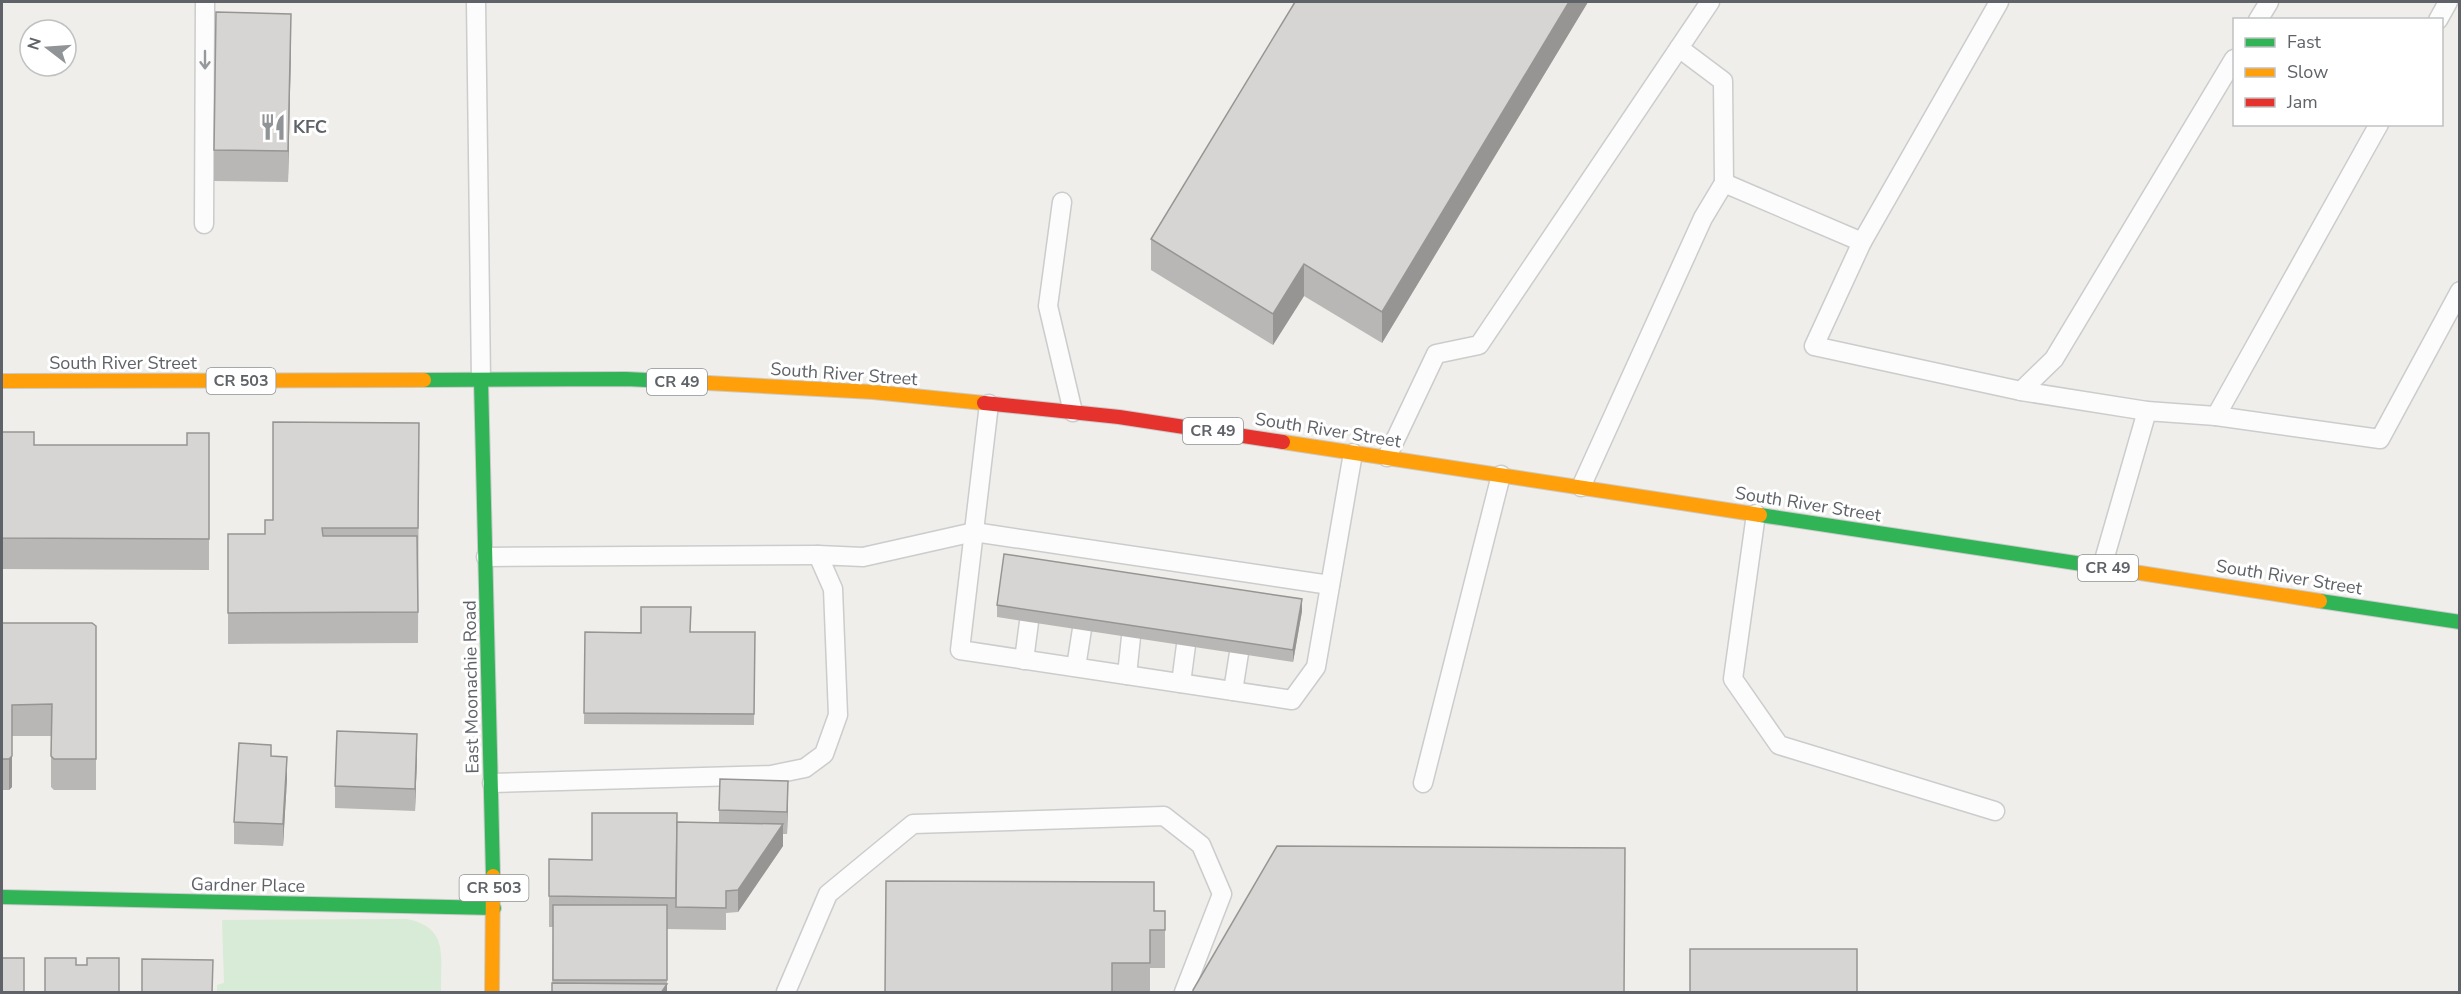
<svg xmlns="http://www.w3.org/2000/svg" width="2461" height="994" font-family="'Nunito Sans',sans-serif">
	<rect width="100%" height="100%" fill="#efeeea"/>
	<path fill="#d8ebd6" d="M407,919C450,928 440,957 441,992H217V985L224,983L222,920Z"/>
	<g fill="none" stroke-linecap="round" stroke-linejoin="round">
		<defs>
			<g id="lane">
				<polyline points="476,2 481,380"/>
				<polyline points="2258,20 2269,2"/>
				<polyline points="2438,20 2448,2"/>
				<polyline points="1679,48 1723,81 1724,183"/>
				<polyline points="1062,202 1048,306 1073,412"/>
				<polyline points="204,224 205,2"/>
				<polyline points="1862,242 1999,2"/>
				<polyline points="2021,391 2147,411"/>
				<polyline points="989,404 960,650 1292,700 1316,667 1353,453"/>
				<polyline points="2216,416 2380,439 2460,291"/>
				<polyline points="1387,457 1436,354 1479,345 1710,2"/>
				<polyline points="1581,487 1703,218 1724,183 1862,242 1814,346 2021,391 2054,359 2234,59"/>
				<polyline points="1756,514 1733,679 1779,745 1995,811"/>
				<polyline points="486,557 818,555"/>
				<polyline points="2102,567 2147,411 2216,416 2379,124"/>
				<polyline points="1024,660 1029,622"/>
				<polyline points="1076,667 1082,629"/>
				<polyline points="1127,675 1131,637"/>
				<polyline points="1181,683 1186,645"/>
				<polyline points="1233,691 1239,653"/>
				<polyline points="492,783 771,775 805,768 824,754 838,715 833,589 818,555 863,557 974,532 1330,585"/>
				<polyline points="1423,783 1501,475"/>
				<polyline points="786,992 828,894 913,824 1164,816 1201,845 1222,894 1184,992"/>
			</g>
			<g id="fast">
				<polyline points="424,380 626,379 708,383"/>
				<polyline points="481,380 493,876"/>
				<polyline points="1760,515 2089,565"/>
				<polyline points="2320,601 2460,622"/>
				<polyline points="2,897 494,908"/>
			</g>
			<g id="slow">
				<polyline points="2,381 424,380"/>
				<polyline points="708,383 873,392 984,403"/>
				<polyline points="1283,442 1760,515"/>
				<polyline points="2089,565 2320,601"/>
				<polyline points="492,992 493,876"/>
			</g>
			<polyline id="jam" points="984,403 1119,417 1283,442"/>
		</defs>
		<use href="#lane" stroke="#cbcccc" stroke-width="21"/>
		<use href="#fast" stroke="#cacacb" stroke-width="16"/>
		<use href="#slow" stroke="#cacacb" stroke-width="16"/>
		<use href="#jam" stroke="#cacacb" stroke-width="16"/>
		<use href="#lane" stroke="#fdfcfc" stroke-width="18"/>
		<use href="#fast" stroke="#30b455" stroke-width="14"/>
		<use href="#slow" stroke="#ff9f0a" stroke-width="14"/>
		<use href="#jam" stroke="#e5322d" stroke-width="14"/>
	</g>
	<g fill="#b8b7b5">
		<polygon points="1588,2 1382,343 1304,296 1273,345 1151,270 1151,239"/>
		<polygon points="291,45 288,182 214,181 214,150"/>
		<polygon points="419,423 418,643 228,644 228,534 265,534"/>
		<polygon points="2,432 34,445 187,445 209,433 209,570 2,569"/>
		<polygon points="997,605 1302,611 1293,662 997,617"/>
		<polygon points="2,623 96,626 96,790 54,790 51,787 51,736 12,736 12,787 9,790 2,790"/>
		<polygon points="585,632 755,632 754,725 584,724"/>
		<polygon points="271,756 287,779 283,846 234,844 234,822"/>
		<polygon points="417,756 415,811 335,808 335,786"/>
		<polygon points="788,803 787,834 783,834 783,846 738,912 726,913 726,930 667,929 667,993 552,993 553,927 549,927 549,896 592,860 677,822 719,823 719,810"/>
		<polygon points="1154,911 1165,911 1165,968 1150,968 1150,993 885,993"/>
	</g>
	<g fill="#969594">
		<polygon points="1569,2 1588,2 1382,343 1382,312"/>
		<polygon points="291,14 291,45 288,182 288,151"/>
		<polygon points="1304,264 1304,296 1273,345 1273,314"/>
		<polygon points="1302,599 1302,611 1293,662 1293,650"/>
		<polygon points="12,705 12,787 9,790 9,759"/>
		<polygon points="417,734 417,756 415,811 415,789"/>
		<polygon points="287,757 287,779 283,846 283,824"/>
		<polygon points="788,781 788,803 787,834 787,812"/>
		<polygon points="783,824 783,846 738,912 738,890"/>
		<polygon points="667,984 667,993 661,993"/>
	</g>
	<g fill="#d6d5d3" stroke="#969594" stroke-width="1.5">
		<polygon points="1295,2 1569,2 1382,312 1304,264 1273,314 1151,239"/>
		<polygon points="216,12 291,14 288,151 214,150"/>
		<polygon points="273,422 419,423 418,528 322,528 323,536 417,536 418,612 228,613 228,534 265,534 265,520 273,520"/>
		<polygon points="2,432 34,432 34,445 187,445 187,433 209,433 209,539 2,538"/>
		<polygon points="1004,554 1302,599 1293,650 997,605"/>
		<polygon points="641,607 691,607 690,632 755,632 754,714 584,713 585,632 641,633"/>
		<polygon points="2,623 92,623 96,626 96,759 54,759 51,756 52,704 12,705 12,756 9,759 2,759"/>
		<polygon points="337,731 417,734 415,789 335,786"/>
		<polygon points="239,743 271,745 271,756 287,757 283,824 234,822"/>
		<polygon points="720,779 788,781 787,812 719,810"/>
		<polygon points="592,813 677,813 676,898 549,896 549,859 592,860"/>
		<polygon points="677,822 783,824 738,890 726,891 726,908 676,907"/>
		<polygon points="1277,846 1625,848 1624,993 1193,993 1193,990"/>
		<polygon points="886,881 1154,882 1154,911 1165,911 1165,930 1150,930 1150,963 1112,963 1112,993 885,993"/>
		<rect x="553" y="905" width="114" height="75"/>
		<rect x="1690" y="949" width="167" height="44"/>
		<rect x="2" y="958" width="22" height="35"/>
		<polygon points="45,958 76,958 76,965 87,965 87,958 119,958 119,993 45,993"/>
		<polygon points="142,959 213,960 212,993 142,993"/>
		<polygon points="552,983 667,984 661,993 552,993"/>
	</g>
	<defs><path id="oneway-shaft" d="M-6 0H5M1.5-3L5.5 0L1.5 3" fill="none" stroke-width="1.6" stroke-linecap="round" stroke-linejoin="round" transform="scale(1.5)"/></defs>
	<use stroke="#96999c" href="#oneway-shaft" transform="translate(205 60) rotate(90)"/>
	<defs>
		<symbol id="restaurant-bare" viewBox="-9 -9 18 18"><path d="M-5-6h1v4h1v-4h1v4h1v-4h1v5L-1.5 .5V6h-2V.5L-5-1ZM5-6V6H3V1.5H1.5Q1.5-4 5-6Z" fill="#919496" stroke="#fff" stroke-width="2.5" paint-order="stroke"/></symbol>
	</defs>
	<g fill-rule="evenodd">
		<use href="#restaurant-bare" x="254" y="108" width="38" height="38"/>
	</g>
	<g text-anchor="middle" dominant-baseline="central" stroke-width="6" stroke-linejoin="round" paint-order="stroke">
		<g fill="#fff" stroke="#8f9295" stroke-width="1.5">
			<rect x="206.5" y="368" width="69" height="26" rx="4.5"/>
			<rect x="647" y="369" width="60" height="26" rx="4.5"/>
			<rect x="1183" y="418" width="60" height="26" rx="4.5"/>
			<rect x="2078" y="555" width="60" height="26" rx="4.5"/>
			<rect x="459.5" y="875" width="69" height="26" rx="4.5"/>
		</g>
		<g font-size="16" font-weight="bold" fill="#5f6368">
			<text x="241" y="381">CR 503</text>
			<text x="677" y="382">CR 49</text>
			<text x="1213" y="431">CR 49</text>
			<text x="2108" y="568">CR 49</text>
			<text x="494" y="888">CR 503</text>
		</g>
		<g font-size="18" font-weight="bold" fill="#5f6368" stroke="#fff" text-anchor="start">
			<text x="293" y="127">KFC</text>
		</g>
		<g font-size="18" fill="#5f6368" stroke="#fff">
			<text x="123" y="363">South River Street</text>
			<text transform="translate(844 374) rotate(4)">South River Street</text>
			<text transform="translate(1328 430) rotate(9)">South River Street</text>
			<text transform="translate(1808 504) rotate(9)">South River Street</text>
			<text transform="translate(2289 577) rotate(9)">South River Street</text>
			<text transform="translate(471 687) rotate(-91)">East Moonachie Road</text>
			<text transform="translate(248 885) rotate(1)">Gardner Place</text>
		</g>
	</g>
	<rect width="2461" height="994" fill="none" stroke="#5f6368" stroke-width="6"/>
	<rect x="2233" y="18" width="210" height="108" fill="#ffffff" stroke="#bfc1c3" stroke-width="1.5"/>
	<rect x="2245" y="38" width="30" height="9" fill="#30b455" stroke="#bfc1c3" stroke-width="1.5"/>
	<text x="2287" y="48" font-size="18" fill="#5f6368">Fast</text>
	<rect x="2245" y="68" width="30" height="9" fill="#ff9f0a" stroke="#bfc1c3" stroke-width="1.5"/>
	<text x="2287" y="78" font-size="18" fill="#5f6368">Slow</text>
	<rect x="2245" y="98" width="30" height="9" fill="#e5322d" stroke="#bfc1c3" stroke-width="1.5"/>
	<text x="2287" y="108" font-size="18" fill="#5f6368">Jam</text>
	<g transform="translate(48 48) rotate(287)"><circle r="28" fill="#ffffff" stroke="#bfc1c3" stroke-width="1.5"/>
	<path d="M0-4.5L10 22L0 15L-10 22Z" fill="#919496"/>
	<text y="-9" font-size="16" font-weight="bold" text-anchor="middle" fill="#5f6368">N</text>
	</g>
</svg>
